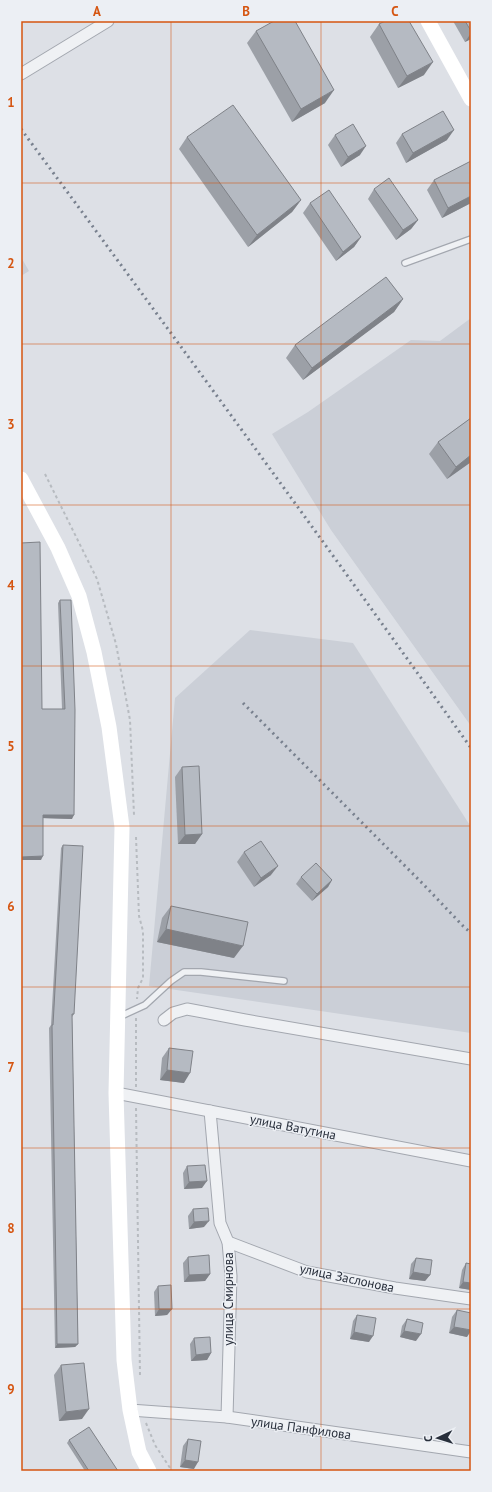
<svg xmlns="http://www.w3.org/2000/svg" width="492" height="1492" font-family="'PT Sans',sans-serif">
	<rect width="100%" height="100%" fill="#dde0e6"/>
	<g fill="#cbcfd7">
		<polygon points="21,257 29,271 21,276"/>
		<polygon points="471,318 471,726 331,530 272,434 308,412 411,340 440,341"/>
		<polygon points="250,630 353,643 471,827 471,1033 149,986 175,698"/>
	</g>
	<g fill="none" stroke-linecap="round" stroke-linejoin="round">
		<defs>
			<g id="lane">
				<polyline points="405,263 471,239"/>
				<polyline points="119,1017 145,1005 171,981 184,972 201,972 284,981"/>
			</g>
			<g id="street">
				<polyline points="21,74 108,21"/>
				<polyline points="164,1020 173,1013 187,1009 245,1020 471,1059"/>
				<polyline points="116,1093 471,1161"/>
				<polyline points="210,1111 220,1223 228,1242 231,1276 227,1417"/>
				<polyline points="228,1242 307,1272 395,1288 471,1299"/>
				<polyline points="130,1410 227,1417 471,1452"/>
			</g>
		</defs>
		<use href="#lane" stroke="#a3a7af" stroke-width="8"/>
		<use href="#street" stroke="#a3a7af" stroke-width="13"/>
		<g stroke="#b7bbc0" stroke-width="2" stroke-dasharray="3 3" stroke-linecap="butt">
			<polyline points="45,474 97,579 116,644 130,720 134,815"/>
			<polyline points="136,837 139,916 143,931 143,978 138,988 137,999"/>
			<polyline points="136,1087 136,1018"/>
			<polyline points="136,1108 140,1375"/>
			<polyline points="146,1423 155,1445 172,1471"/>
		</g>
		<use href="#lane" stroke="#eff1f4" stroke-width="5.5"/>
		<use href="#street" stroke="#eff1f4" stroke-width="11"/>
		<g stroke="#fff" stroke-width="15">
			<polyline points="428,21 471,99"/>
			<polyline points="21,479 58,548 79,596 94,652 109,727 122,827 116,1093 124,1360 130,1410 139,1452 149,1471"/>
		</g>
		<g stroke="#78808e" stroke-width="3" stroke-dasharray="2 4" stroke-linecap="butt">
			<path d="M21,129C172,334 323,540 471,748"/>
			<polyline points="243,703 424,885 463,926 471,933"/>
		</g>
	</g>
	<g fill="#9ca0a7">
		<polygon points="453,21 471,21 471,39 465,42"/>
		<polygon points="379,24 424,75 398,88 370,37"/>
		<polygon points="256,31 325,103 292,122 247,43"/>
		<polygon points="402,134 447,140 406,163 396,143"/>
		<polygon points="335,135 360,155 341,167 328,145"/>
		<polygon points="187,137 301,200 292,212 248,247 179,149"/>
		<polygon points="434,180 471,203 442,218 427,190"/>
		<polygon points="374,189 418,220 411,229 396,240 368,199"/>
		<polygon points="310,203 361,237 354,247 336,261 303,213"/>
		<polygon points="403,299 394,312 303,380 286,358 295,345"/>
		<polygon points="471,418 471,462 447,479 429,454 438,442"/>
		<polygon points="21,543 42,709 62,709 58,603 60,600 72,819 43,818 41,860 21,860"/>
		<polygon points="182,767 202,834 195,844 178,844 175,777"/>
		<polygon points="63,845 74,1014 72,1017 78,1344 75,1347 55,1348 49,1028 51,1025 61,848"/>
		<polygon points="244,852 271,875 254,887 237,862"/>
		<polygon points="301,877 332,880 328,887 312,901 296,884"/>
		<polygon points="171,906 234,958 157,942 162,918"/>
		<polygon points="169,1048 184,1083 160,1080 162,1058"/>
		<polygon points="187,1166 202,1188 184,1189 183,1173"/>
		<polygon points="193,1209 204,1227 189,1229 188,1216"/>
		<polygon points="188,1257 210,1274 205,1281 184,1282 183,1263"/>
		<polygon points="416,1258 430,1275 425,1281 409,1279 411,1264"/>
		<polygon points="466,1263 471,1264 471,1290 459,1288 462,1270"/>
		<polygon points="158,1286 172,1309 167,1315 155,1316 154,1292"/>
		<polygon points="457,1310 467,1337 449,1333 452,1317"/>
		<polygon points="357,1315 369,1342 350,1339 353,1321"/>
		<polygon points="407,1319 416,1341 400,1337 402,1326"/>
		<polygon points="194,1338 211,1353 207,1360 191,1361 190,1344"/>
		<polygon points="61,1365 82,1419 59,1421 54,1375"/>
		<polygon points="188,1439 194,1469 180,1467 183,1446"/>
		<polygon points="69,1440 118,1471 85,1471 67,1443"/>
	</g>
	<g fill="#7f8288">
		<polygon points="471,33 471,39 465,42"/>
		<polygon points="433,62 424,75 398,88 407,76"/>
		<polygon points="334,90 325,103 292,122 301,109"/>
		<polygon points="454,130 447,140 406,163 413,153"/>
		<polygon points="366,146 360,155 341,167 348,157"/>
		<polygon points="471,196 471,203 442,218 448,208"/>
		<polygon points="301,200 292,212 248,247 257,235"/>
		<polygon points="418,220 411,229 396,240 403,230"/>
		<polygon points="361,237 354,247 336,261 343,252"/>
		<polygon points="403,299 394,312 303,380 312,368"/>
		<polygon points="471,455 471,462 447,479 456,467"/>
		<polygon points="43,815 74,815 72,819 40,818"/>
		<polygon points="202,834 195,844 178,844 185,835"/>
		<polygon points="43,856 41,860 21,860 21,857"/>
		<polygon points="278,866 271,875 254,887 261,878"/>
		<polygon points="332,880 328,887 312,901 317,894"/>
		<polygon points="166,929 243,946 234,958 157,942"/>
		<polygon points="167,1070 190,1073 184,1083 160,1080"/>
		<polygon points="207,1181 202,1188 184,1189 189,1182"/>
		<polygon points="209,1221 204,1227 189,1229 194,1222"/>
		<polygon points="413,1272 430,1275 425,1281 409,1279"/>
		<polygon points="210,1274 205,1281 184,1282 189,1275"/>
		<polygon points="463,1282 471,1283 471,1290 459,1288"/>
		<polygon points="159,1309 172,1309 167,1315 155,1316"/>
		<polygon points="454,1327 471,1330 471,1331 467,1337 449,1333"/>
		<polygon points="404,1331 421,1334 416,1341 400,1337"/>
		<polygon points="354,1332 373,1336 369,1342 350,1339"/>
		<polygon points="57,1344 78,1344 75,1347 55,1348"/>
		<polygon points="211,1353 207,1360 191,1361 196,1355"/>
		<polygon points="89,1409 82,1419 59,1421 66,1412"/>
		<polygon points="185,1460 198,1462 194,1469 180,1467"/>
	</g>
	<g fill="#b5bac2" stroke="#7f8288">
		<polygon points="274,21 295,21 334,90 301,109 256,31"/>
		<polygon points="385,21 409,21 433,62 407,76 379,24"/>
		<polygon points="465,21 471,21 471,31"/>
		<polygon points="233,105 301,200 257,235 187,137"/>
		<polygon points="443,111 454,130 413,153 402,134"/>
		<polygon points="353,124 366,146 348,157 335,135"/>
		<polygon points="471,161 471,196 448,208 434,180"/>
		<polygon points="389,178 418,220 403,230 374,189"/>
		<polygon points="329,190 361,237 343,252 310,203"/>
		<polygon points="386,277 403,299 312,368 295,345"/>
		<polygon points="471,418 471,455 456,467 438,442"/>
		<polygon points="40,542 42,709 65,709 60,600 71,600 75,710 74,815 43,815 43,856 21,857 21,543"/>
		<polygon points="199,766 202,834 185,835 182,767"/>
		<polygon points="261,841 278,866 261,878 244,852"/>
		<polygon points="63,845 83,846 74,1014 72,1014 78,1344 57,1344 52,1025 53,1025"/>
		<polygon points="316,863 332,880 317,894 301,877"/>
		<polygon points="171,906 248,922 243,946 166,929"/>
		<polygon points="169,1048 193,1051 190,1073 167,1070"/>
		<polygon points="205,1165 207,1181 189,1182 187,1166"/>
		<polygon points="208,1208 209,1221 194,1222 193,1209"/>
		<polygon points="209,1255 210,1274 189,1275 188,1257"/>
		<polygon points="416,1258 432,1260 430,1275 413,1272"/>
		<polygon points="466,1263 471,1264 471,1283 463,1282"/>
		<polygon points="171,1285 172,1309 159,1309 158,1286"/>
		<polygon points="457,1310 471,1313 471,1330 454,1327"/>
		<polygon points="357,1315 376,1318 373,1336 354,1332"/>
		<polygon points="407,1319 423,1323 421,1334 404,1331"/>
		<polygon points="210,1337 211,1353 196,1355 194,1338"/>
		<polygon points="84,1363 89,1409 66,1412 61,1365"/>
		<polygon points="89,1427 118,1471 89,1471 69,1440"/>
		<polygon points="188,1439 201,1441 198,1462 185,1460"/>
	</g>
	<path fill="none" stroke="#d55511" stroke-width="1" stroke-opacity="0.55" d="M171,21V1471M321,21V1471M21,183H471M21,344H471M21,505H471M21,666H471M21,826H471M21,987H471M21,1148H471M21,1309H471"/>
	<g text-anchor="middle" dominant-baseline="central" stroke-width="3" stroke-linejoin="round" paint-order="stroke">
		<g font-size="13" fill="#282f3b" stroke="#eceff4">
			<text transform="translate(293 1127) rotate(11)">улица Ватутина</text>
			<text transform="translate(347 1278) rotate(12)">улица Заслонова</text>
			<text transform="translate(228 1299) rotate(-90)">улица Смирнова</text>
			<text transform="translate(301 1428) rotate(8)">улица Панфилова</text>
		</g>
	</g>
	<rect width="492" height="1492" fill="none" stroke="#eceff4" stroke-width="44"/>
	<g transform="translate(438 1438) rotate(266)" stroke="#eceff4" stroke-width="3" paint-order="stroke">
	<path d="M0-3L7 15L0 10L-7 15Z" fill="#282f3b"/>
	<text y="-6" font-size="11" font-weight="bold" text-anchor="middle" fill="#282f3b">С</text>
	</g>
	<rect x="22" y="22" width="448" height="1448" fill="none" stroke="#d55511" stroke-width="1.5"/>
	<g font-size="13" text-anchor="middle" font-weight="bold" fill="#d55511">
		<text x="97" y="16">A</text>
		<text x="246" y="16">B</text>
		<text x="395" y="16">C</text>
		<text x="11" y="107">1</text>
		<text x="11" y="268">2</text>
		<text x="11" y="429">3</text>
		<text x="11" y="590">4</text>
		<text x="11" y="751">5</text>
		<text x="11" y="911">6</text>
		<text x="11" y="1072">7</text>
		<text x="11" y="1233">8</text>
		<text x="11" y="1394">9</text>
	</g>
</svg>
